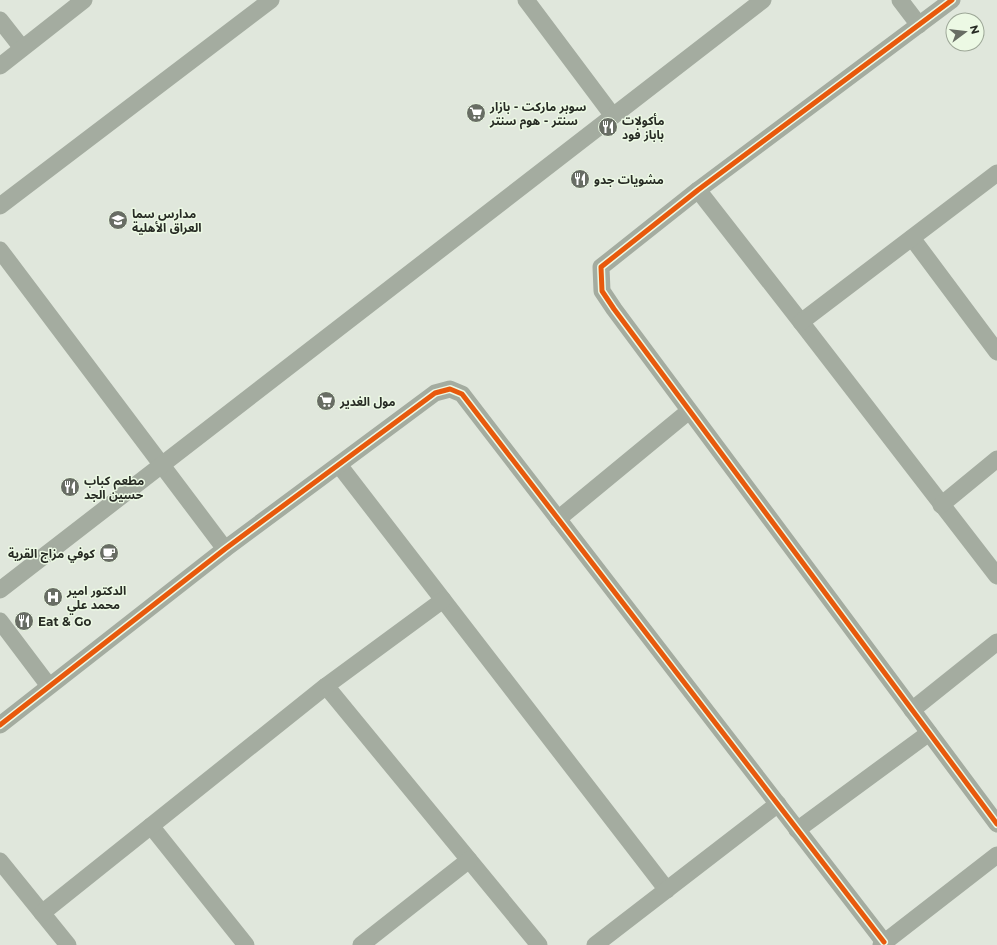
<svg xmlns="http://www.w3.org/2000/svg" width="997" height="945" font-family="Montserrat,'Noto Sans Arabic',sans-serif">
	<rect width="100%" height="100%" fill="#e0e7dc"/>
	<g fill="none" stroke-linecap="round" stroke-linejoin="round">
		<g stroke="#a4aca0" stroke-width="17">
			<polyline points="526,0 613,116"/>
			<polyline points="900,0 919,25"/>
			<polyline points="952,0 698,190 601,267 602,291 614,309 997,824"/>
			<polyline points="0,20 22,48"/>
			<polyline points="0,66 84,0"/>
			<polyline points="698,190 801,322 997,576"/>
			<polyline points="0,206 271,0"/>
			<polyline points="912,238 997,352"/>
			<polyline points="0,250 225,549"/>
			<polyline points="801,322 997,173"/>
			<polyline points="339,465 667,890"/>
			<polyline points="941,505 997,459"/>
			<polyline points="558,519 689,411"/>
			<polyline points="0,590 763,0"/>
			<polyline points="0,621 49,686"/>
			<polyline points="326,686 539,945"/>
			<polyline points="912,710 997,642"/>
			<polyline points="0,725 225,549 435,393 450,389 462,394 884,942"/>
			<polyline points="151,826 246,945"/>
			<polyline points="797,830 929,733"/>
			<polyline points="0,861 68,945"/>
			<polyline points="42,913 326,686 443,600"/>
			<polyline points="361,945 469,860"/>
			<polyline points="595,945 778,804"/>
			<polyline points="881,945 997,855"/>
		</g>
		<defs>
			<g id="cycleway">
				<polyline points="952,0 698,190 601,267 602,291 614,309 997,824"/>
				<polyline points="0,725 225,549 435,393 450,389 462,394 884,942"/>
			</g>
		</defs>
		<use href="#cycleway" stroke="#ecf9e4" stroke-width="8"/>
		<use href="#cycleway" stroke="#e8590c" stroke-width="5"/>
	</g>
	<defs>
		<symbol id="supermarket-disc" viewBox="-11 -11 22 22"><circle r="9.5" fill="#686d64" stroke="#ecf9e4"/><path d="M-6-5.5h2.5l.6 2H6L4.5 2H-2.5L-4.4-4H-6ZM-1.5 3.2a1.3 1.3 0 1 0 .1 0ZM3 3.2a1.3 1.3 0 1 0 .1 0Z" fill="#fff"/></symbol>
		<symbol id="restaurant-disc" viewBox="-11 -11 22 22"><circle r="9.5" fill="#686d64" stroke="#ecf9e4"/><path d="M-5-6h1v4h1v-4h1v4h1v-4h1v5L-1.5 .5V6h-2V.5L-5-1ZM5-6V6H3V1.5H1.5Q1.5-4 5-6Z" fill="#fff"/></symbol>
		<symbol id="school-disc" viewBox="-11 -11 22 22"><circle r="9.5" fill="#686d64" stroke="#ecf9e4"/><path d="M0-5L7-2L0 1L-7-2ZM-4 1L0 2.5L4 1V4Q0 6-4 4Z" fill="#fff"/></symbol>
		<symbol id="cafe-disc" viewBox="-11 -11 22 22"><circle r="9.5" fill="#686d64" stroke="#ecf9e4"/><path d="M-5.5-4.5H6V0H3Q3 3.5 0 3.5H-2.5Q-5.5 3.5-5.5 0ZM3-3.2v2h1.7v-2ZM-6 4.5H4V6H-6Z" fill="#fff"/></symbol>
		<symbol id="hospital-disc" viewBox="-11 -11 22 22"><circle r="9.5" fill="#686d64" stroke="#ecf9e4"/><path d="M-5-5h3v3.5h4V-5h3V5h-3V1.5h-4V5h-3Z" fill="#fff"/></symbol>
	</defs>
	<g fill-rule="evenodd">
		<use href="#supermarket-disc" x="465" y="102" width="22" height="22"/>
		<use href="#restaurant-disc" x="597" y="116" width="22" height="22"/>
		<use href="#restaurant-disc" x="569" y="168" width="22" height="22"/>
		<use href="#school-disc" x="107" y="209" width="22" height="22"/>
		<use href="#supermarket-disc" x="315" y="390" width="22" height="22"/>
		<use href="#restaurant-disc" x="59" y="476" width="22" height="22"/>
		<use href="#cafe-disc" x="98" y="542" width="22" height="22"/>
		<use href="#hospital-disc" x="42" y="586" width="22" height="22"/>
		<use href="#restaurant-disc" x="13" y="610" width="22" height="22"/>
	</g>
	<g text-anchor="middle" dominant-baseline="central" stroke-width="3" stroke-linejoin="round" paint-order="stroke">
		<g font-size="12" font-weight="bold" fill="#272b24" stroke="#ecf9e4" text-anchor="start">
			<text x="490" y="106">سوبر ماركت - بازار<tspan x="490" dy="14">سنتر - هوم سنتر</tspan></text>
			<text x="622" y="120">مأكولات<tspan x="622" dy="14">باباز فود</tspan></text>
			<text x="594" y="179">مشويات جدو</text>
			<text x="132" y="213">مدارس سما<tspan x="132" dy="14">العراق الأهلية</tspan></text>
			<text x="340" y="401">مول الغدير</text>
			<text x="84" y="480">مطعم كباب<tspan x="84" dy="14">حسين الجد</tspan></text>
			<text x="95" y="553" text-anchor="end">كوفي مزاج القرية</text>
			<text x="67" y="590">الدكتور امير<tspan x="67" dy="14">محمد علي</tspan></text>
			<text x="38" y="621">Eat &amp; Go</text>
		</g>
	</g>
	<g transform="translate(965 32) rotate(75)"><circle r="19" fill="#ecf9e4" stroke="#9da797"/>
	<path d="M0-3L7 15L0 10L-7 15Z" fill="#686d64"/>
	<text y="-6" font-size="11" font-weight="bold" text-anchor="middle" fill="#272b24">N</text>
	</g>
</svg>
